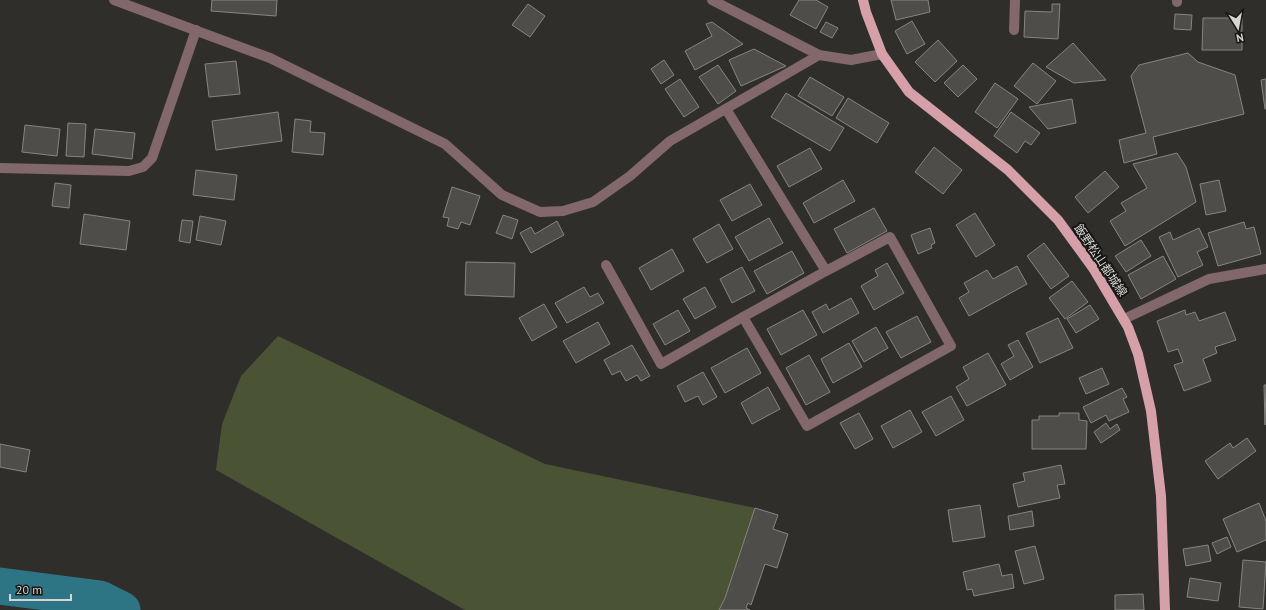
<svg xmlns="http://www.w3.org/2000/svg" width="1266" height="610" font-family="'PT Sans','Noto Sans JP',sans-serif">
	<rect width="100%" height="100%" fill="#302e2b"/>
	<polygon fill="#4b5335" points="278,336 545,464 755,508 725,598 719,610 465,610 216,470 222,424 241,376"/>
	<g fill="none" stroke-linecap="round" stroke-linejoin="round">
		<polyline stroke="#2d7585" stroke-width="37" points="0,586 100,599 122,610"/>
	</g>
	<g fill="#4f4d4a" stroke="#878581">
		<polygon points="212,0 277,0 276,16 211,11"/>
		<polygon points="799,0 816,0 828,7 816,29 790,15"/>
		<polygon points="891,0 928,0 930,12 896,20"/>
		<polygon points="528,4 545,16 530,37 512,25"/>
		<polygon points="1052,4 1060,4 1058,39 1024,37 1025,11 1052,12"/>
		<polygon points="1175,14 1192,15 1191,30 1174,29"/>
		<polygon points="1203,18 1242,18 1242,50 1202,50"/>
		<polygon points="912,21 925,44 907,54 895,31"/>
		<polygon points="712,22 743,44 695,70 685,51 712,36 706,24"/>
		<polygon points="826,22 838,28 832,38 820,32"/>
		<polygon points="938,40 957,61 935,82 915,62"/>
		<polygon points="1073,43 1106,80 1074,83 1046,67"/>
		<polygon points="754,49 786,66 741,86 729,60"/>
		<polygon points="1188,53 1198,62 1235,75 1244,114 1153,137 1157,154 1124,163 1119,140 1146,133 1131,76 1139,65"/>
		<polygon points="664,60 674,75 661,84 651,69"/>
		<polygon points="236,61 240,94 209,97 205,64"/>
		<polygon points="1033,63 1056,81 1037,104 1014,86"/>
		<polygon points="718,65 736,91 718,104 699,77"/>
		<polygon points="963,65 977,79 958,97 944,83"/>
		<polygon points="810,77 844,97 832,116 798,96"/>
		<polygon points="680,79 699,107 684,117 665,89"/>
		<polygon points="1266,79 1266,109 1265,109 1261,80"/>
		<polygon points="995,83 1018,99 997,128 975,112"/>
		<polygon points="786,93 844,128 830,151 771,117"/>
		<polygon points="848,98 889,123 877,143 836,118"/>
		<polygon points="1072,99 1076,123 1048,129 1029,107"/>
		<polygon points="278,112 282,141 216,150 212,121"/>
		<polygon points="1011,112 1040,133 1031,145 1025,141 1017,153 994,136"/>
		<polygon points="295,119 311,121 310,132 325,133 323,155 292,152"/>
		<polygon points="68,123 86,124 84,157 66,156"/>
		<polygon points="25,125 60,129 57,156 22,152"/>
		<polygon points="95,129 135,133 132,159 92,154"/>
		<polygon points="934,147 962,170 943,194 915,172"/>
		<polygon points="810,148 822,169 789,187 777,166"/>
		<polygon points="1177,153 1186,167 1196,202 1125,246 1110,221 1126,211 1121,203 1147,188 1133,164"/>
		<polygon points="196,170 237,175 234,200 193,195"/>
		<polygon points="1105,171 1119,187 1088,213 1075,197"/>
		<polygon points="843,180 855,201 814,223 803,203"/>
		<polygon points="1219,180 1226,211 1206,215 1200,184"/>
		<polygon points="55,183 71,185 69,208 52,206"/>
		<polygon points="750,184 762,205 732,221 720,200"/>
		<polygon points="452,187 480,196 470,225 461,222 458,229 447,226 449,218 443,217"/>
		<polygon points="874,208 887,231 847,253 834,229"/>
		<polygon points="975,213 995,245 976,257 956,225"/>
		<polygon points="84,214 130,221 126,250 80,244"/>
		<polygon points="503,215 518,220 512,239 496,233"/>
		<polygon points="200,216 226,221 221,245 196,240"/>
		<polygon points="769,218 783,243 749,261 735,237"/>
		<polygon points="182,220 193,221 190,243 179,241"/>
		<polygon points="557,221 564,235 531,253 520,233 531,227 535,234"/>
		<polygon points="1244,222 1246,229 1254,227 1261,254 1218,266 1208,233"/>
		<polygon points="719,224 733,249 707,263 693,239"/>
		<polygon points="930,228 935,243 931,245 932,248 918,254 911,235"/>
		<polygon points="1199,228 1208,247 1197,252 1203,265 1178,277 1159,237 1170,232 1173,240"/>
		<polygon points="1141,240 1151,256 1126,272 1115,256"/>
		<polygon points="1044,243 1069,276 1051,289 1027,256"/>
		<polygon points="672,249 684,271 651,290 639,268"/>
		<polygon points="792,251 804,273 767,294 754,271"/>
		<polygon points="1163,256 1176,279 1141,299 1128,275"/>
		<polygon points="466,262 515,263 514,297 465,295"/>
		<polygon points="887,263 904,293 874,310 861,286 878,276 875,270"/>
		<polygon points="1017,266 1027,284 969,316 959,298 969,292 964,283 987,270 993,279"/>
		<polygon points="742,267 755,291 732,303 720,279"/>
		<polygon points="1072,281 1088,302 1065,319 1049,298"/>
		<polygon points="584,287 590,297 598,293 604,303 567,323 555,303"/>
		<polygon points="705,287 716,307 695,319 683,299"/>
		<polygon points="851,298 859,313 823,333 812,312 826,304 829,310"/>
		<polygon points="544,304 557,327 532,341 519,318"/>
		<polygon points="1090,305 1099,319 1076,333 1067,319"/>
		<polygon points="678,310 690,331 665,345 653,324"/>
		<polygon points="803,310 817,335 781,355 767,329"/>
		<polygon points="1185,310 1186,315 1195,312 1199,321 1225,312 1236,340 1215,347 1217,353 1203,359 1211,381 1184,391 1174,365 1183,362 1178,349 1168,352 1157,321"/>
		<polygon points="917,316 931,342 901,358 886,332"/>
		<polygon points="1058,318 1073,348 1040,363 1026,333"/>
		<polygon points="598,322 610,344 576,363 563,341"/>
		<polygon points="876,327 888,348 864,362 852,341"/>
		<polygon points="1018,340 1033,367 1010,380 1001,364 1014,356 1008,345"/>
		<polygon points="849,343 862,367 833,383 821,359"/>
		<polygon points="632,345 650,376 641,381 637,375 626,381 620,371 612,375 604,360"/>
		<polygon points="747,348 761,373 725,393 711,368"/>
		<polygon points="988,353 1006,385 967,406 956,387 969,379 963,367"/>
		<polygon points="809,355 830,392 806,405 786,368"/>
		<polygon points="1102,368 1109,384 1086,394 1079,378"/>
		<polygon points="703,372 717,397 703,405 698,396 685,402 677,386"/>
		<polygon points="1264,385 1266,385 1265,425"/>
		<polygon points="768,387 780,409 752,424 741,403"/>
		<polygon points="1122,388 1127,397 1123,399 1129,412 1109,421 1106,415 1091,423 1083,407"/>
		<polygon points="951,396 964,420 936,436 922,412"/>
		<polygon points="910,410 922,432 893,448 881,426"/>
		<polygon points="859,413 873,439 855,449 840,423"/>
		<polygon points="1059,413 1079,413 1079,420 1087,421 1086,449 1032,449 1032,420 1039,420 1039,416 1059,416"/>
		<polygon points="1106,423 1110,429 1117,424 1120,430 1101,443 1094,432"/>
		<polygon points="1247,438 1256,451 1218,479 1205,461 1230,443 1233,448"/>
		<polygon points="0,444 30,450 26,472 0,467"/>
		<polygon points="1061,465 1065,484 1057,485 1060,498 1018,507 1013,484 1025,481 1023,473"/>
		<polygon points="1259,503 1266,521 1266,540 1237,552 1223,519"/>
		<polygon points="980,505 985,537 953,542 948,510"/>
		<polygon points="755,508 778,515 773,529 788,534 777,568 765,564 751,605 748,603 746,608 750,610 719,610 725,598"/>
		<polygon points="1032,511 1034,526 1010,530 1008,516"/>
		<polygon points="1227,537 1231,547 1217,554 1212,543"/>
		<polygon points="1208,545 1211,561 1186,566 1183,549"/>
		<polygon points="1035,546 1044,579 1024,584 1015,551"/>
		<polygon points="1243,560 1266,562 1263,609 1239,607"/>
		<polygon points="999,564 1002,576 1012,574 1014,588 974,596 972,589 967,590 963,572"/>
		<polygon points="1190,578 1221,583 1218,601 1187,597"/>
		<polygon points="1143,594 1144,610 1115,610 1115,595"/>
	</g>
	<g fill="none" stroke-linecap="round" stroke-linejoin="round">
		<g stroke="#82686b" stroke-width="10">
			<polyline points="114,0 270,58 445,144 502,195 540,212 563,211 593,202 630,176 670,141 819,55"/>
			<polyline points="712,0 819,55 851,60 882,54"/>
			<polyline points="1177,2 1177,0"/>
			<polyline points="1014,30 1015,0"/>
			<polyline points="726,109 826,271 890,237 951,346 807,426 743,317 826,271"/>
			<polyline points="0,168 129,171 143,167 152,158 196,30"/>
			<polyline points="606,265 661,364 743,317"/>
			<polyline points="1124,319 1209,279 1266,269"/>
		</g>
		<polyline stroke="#d5a0a8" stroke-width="10" points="863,0 866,12 882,54 909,92 1008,170 1058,220 1093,268 1128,327 1138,354 1151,411 1161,496 1165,610"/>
	</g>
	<g text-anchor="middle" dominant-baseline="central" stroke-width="4" stroke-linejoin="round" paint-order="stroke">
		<g font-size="12" fill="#d5d4d2" stroke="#171615">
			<text transform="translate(1101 260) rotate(56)">飯野松山都城線</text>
		</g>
	</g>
	<g transform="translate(1238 28) rotate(169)" stroke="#171615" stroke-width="3" paint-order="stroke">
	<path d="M0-3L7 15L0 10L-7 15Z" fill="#d5d4d2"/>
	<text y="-6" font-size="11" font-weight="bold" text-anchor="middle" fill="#d5d4d2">N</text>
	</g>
	<path d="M10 594v6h61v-6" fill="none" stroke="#d5d4d2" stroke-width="2"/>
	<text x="16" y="594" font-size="12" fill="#d5d4d2" stroke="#171615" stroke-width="3" paint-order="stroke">20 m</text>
</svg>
